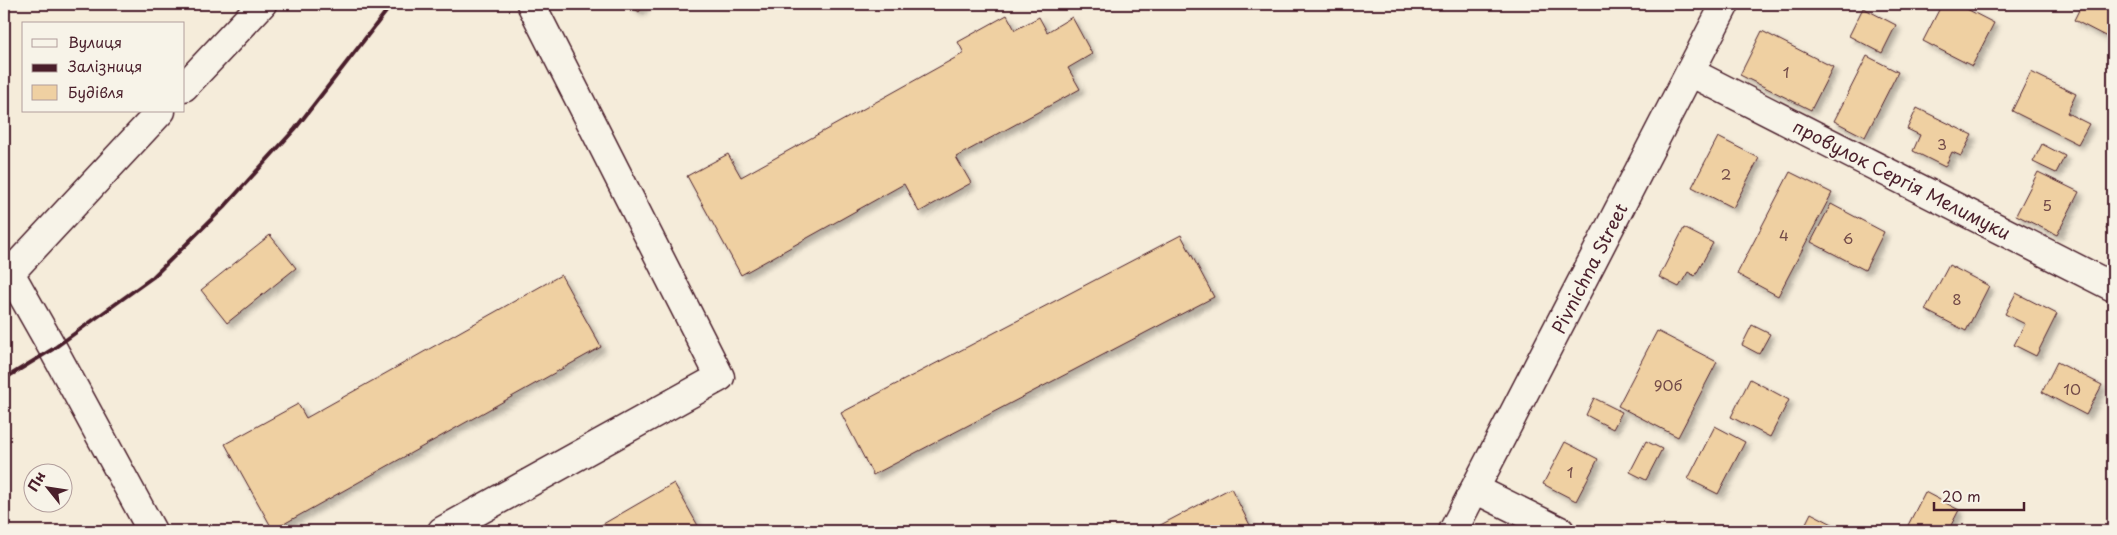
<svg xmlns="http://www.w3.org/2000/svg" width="2117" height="535" font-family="'Playpen Sans',sans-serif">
	<defs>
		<filter id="shadow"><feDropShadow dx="4.5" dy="4.5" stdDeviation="2.5" flood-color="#0004"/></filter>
	</defs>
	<rect width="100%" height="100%" fill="#f5ecda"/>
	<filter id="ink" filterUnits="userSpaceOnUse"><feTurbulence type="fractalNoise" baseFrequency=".02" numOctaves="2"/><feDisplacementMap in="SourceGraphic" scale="10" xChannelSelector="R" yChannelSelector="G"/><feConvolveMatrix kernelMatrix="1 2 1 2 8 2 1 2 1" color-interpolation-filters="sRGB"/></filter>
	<g filter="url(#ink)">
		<g fill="#efd0a2" stroke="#4a1f2b" filter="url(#shadow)">
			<polygon points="628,4 645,4 639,12"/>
			<polygon points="1942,4 1957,4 1994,23 1972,66 1923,41"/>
			<polygon points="2082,4 2104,4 2113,8 2113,40 2074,20"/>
			<polygon points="1863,8 1896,25 1882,53 1849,36"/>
			<polygon points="1007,15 1015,30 1039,17 1047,32 1072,17 1092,54 1068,68 1080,89 956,157 971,183 919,212 904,184 741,275 687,176 728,154 741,177 964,53 958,42"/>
			<polygon points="1762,31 1833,67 1811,110 1740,75"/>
			<polygon points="1867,56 1898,72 1865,137 1834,121"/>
			<polygon points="2031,72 2076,94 2067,113 2089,124 2078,144 2012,111"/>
			<polygon points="1917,108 1972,135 1961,156 1952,152 1945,167 1913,151 1920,135 1907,129"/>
			<polygon points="1718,137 1759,158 1733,208 1692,187"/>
			<polygon points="2042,144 2065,156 2056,173 2033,162"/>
			<polygon points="1790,172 1832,193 1778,296 1737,274"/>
			<polygon points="2038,172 2079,192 2057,235 2016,215"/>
			<polygon points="1831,204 1884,232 1865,270 1811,242"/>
			<polygon points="2113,214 2113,233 2106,229"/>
			<polygon points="1684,228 1713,243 1695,276 1688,272 1679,287 1659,277"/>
			<polygon points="270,235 296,268 227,323 201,290"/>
			<polygon points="1181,235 1214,297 873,475 841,413"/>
			<polygon points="1949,265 1989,286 1966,331 1925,310"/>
			<polygon points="561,275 601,347 273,530 225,444 298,404 306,418"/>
			<polygon points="2016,293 2057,314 2036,356 2014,345 2025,324 2005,314"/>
			<polygon points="1752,325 1770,334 1759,354 1742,345"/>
			<polygon points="1657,331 1717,362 1678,437 1618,406"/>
			<polygon points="2057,362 2102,385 2086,415 2042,392"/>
			<polygon points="1750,379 1789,400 1770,437 1731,417"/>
			<polygon points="1594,398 1622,412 1613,429 1586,415"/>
			<polygon points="1715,426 1745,442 1718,494 1688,479"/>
			<polygon points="1646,441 1662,449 1646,480 1630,472"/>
			<polygon points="1565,442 1598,459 1576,501 1543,484"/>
			<polygon points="674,483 701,531 591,531"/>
			<polygon points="1231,488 1253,531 1149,531"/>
			<polygon points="1925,492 1959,510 1948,531 1905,531"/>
			<polygon points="1811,513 1840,528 1838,531 1802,531"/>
		</g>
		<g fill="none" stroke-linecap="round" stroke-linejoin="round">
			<defs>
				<g id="minor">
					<polyline points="1690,72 2113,287"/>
					<polyline points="184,87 262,4"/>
					<polyline points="10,273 53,349 152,531"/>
					<polyline points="4,276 10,273 161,111"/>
					<polyline points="1475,489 1560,531"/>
					<polyline points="442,531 720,377 531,4"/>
				</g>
				<polyline id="major" points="1453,531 1725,4"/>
			</defs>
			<use href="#minor" stroke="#4a1f2b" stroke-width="31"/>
			<use href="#major" stroke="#4a1f2b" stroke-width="31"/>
			<use href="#minor" stroke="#f7f3e8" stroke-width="28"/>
			<use href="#major" stroke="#f7f3e8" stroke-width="28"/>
			<polyline stroke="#4a1f2b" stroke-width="4" points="4,379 53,349 153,277 226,205 295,129 392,4"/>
		</g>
	</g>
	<g text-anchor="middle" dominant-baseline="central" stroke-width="4" stroke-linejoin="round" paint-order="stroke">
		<g font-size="15" fill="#734b49">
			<text x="1786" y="71">1</text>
			<text x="1942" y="143">3</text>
			<text x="1726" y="173">2</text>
			<text x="2047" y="204">5</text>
			<text x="1784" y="234">4</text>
			<text x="1848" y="237">6</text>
			<text x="1957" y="298">8</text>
			<text x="1668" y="384">90б</text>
			<text x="2072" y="388">10</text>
			<text x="1570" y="471">1</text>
		</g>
		<g font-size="18" fill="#4a1f2b" stroke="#f7f3e8">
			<text transform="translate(1902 179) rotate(27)">провулок Сергія Мелимуки</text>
			<text transform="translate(1589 268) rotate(-63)">Pivnichna Street</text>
		</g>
	</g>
	<rect width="2117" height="535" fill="none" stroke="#f7f3e8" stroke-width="20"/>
	<rect x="10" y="10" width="2097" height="515" fill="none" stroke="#4a1f2b" stroke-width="2" filter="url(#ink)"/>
	<rect x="22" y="22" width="162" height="90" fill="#f7f3e8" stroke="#b29e9c"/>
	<rect x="32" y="39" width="25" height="8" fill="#f7f3e8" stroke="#b29e9c"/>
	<text x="68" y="48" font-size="15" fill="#4a1f2b">Вулиця</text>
	<rect x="32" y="64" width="25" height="8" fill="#4a1f2b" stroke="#b29e9c"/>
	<text x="68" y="72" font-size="15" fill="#4a1f2b">Залізниця</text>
	<rect x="32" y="85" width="25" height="15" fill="#efd0a2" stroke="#b29e9c"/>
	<text x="68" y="98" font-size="15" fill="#4a1f2b">Будівля</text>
	<g transform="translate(48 488) rotate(300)"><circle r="24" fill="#f7f3e8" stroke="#b29e9c"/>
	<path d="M0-4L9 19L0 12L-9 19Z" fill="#4a1f2b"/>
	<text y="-8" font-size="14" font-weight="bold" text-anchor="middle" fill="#4a1f2b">Пн</text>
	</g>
	<path d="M1934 502v8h90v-8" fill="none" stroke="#4a1f2b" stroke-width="2.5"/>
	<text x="1942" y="502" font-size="15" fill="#4a1f2b" stroke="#f7f3e8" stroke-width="4" paint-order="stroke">20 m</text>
</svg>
